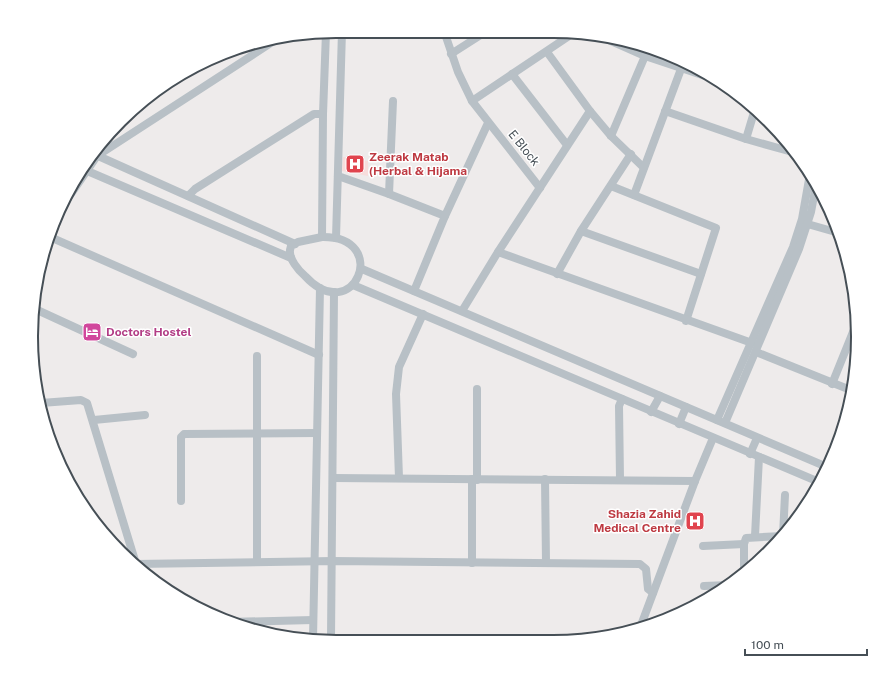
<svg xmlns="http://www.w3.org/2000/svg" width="889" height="673" font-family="'Public Sans',sans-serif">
	<rect width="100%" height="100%" fill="#eeebeb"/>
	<polygon fill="#f7dddc" points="343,157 368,161 368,176 342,171"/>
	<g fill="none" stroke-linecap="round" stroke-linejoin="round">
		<g stroke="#b8c0c6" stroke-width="8">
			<polyline points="444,31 458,72 472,101 540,188"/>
			<polyline points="602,37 645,56 611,136"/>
			<polyline points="547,52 590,111 611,136 643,167"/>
			<polyline points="451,54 487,31"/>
			<polyline points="645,56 717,80"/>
			<polyline points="512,74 567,145"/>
			<polyline points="472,101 575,32"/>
			<polyline points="665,111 746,139 796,153"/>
			<polyline points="746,139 755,109"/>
			<polyline points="96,155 295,244"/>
			<polyline points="85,170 291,258"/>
			<polyline points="338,176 389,194 445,216 414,291"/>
			<polyline points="611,186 716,228 686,321"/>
			<polyline points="389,194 393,101"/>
			<polyline points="634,195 681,69"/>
			<polyline points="188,196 195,189 314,114 323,114"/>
			<polyline points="60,210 97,156 277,39"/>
			<polyline points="445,216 488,123"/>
			<polyline points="804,223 839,233"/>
			<polyline points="581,231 701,274"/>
			<polyline points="50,237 319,355"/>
			<polyline points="322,237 323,114 326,32"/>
			<path d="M322,237C392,236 354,329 305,276C298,270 289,259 290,250L291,246L298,242Z"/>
			<polyline points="336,238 342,31"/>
			<polyline points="498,252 752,343"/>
			<polyline points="362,269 827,467"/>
			<polyline points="557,274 581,231 631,154"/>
			<polyline points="353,285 819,482"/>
			<polyline points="35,309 133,354"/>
			<polyline points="462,311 498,252 590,111"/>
			<polyline points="756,352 853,391"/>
			<polyline points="832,384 857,322"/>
			<polyline points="477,389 477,480"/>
			<polyline points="41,403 81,400 87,403 136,564"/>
			<polyline points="651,412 660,396"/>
			<polyline points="94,420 145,415"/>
			<polyline points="717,420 793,247 802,219 810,174"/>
			<polyline points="725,423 799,249 811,212 816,185"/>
			<polyline points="679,424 686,407"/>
			<polyline points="750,454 757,438"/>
			<polyline points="333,478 695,481"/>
			<polyline points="399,478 396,394 399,367 423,314"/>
			<polyline points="545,479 546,562"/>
			<polyline points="620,479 619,406 622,399"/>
			<polyline points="181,501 181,437 184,434 317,433"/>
			<polyline points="783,535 785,495"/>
			<polyline points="755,536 759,457"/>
			<polyline points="703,546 744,544"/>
			<polyline points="257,562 257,356"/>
			<polyline points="472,563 472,479"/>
			<polyline points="135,564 333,561 640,564 646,569 648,589 653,593"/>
			<polyline points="744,573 744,544 746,538 782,536"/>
			<polyline points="704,586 729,585"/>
			<polyline points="229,622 313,620"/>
			<polyline points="640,628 695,481 713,438"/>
			<polyline points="313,639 320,288"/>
			<polyline points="331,639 334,292"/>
			<polyline points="441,639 595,639"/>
		</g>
	</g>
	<defs>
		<symbol id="hospital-square" viewBox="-11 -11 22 22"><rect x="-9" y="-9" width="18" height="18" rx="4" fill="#e0444e" stroke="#fff"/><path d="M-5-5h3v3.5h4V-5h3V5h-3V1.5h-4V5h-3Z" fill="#fff"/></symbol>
		<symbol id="hotel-square" viewBox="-11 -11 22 22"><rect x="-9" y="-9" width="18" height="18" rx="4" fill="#d1479c" stroke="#fff"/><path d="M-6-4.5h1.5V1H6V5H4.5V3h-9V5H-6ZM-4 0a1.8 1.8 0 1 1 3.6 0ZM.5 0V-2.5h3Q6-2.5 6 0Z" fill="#fff"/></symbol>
	</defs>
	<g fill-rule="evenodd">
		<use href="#hospital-square" x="344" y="153" width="22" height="22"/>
		<use href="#hotel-square" x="81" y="321" width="22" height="22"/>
		<use href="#hospital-square" x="684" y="510" width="22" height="22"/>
	</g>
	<g text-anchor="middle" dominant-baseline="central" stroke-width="3" stroke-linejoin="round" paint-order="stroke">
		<g font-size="12" fill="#464f56" stroke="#fff">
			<text transform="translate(524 148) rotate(51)">E Block</text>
		</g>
		<g font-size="12" font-weight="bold" fill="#be3a42" stroke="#fff" text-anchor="start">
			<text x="369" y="157">Zeerak Matab<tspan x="369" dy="14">(Herbal &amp; Hijama</tspan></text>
			<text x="681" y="514" text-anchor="end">Shazia Zahid<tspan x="681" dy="14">Medical Centre</tspan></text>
		</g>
		<g font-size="12" font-weight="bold" fill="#b23c85" stroke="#fff" text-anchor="start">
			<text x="106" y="332">Doctors Hostel</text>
		</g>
	</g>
	<path d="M0 0H889V673H0ZM336 38H553A298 298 0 0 1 851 336V337A298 298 0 0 1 553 635H336A298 298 0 0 1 38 337V336A298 298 0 0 1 336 38Z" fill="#fff" fill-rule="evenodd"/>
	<path fill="none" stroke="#464f56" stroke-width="2" d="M336 38H553A298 298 0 0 1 851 336V337A298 298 0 0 1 553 635H336A298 298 0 0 1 38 337V336A298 298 0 0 1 336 38Z"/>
	<path d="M745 649v6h122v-6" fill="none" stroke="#464f56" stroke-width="2"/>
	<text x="751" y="649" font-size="12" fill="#464f56" stroke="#ffffff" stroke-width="3" paint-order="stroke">100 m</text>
</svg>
